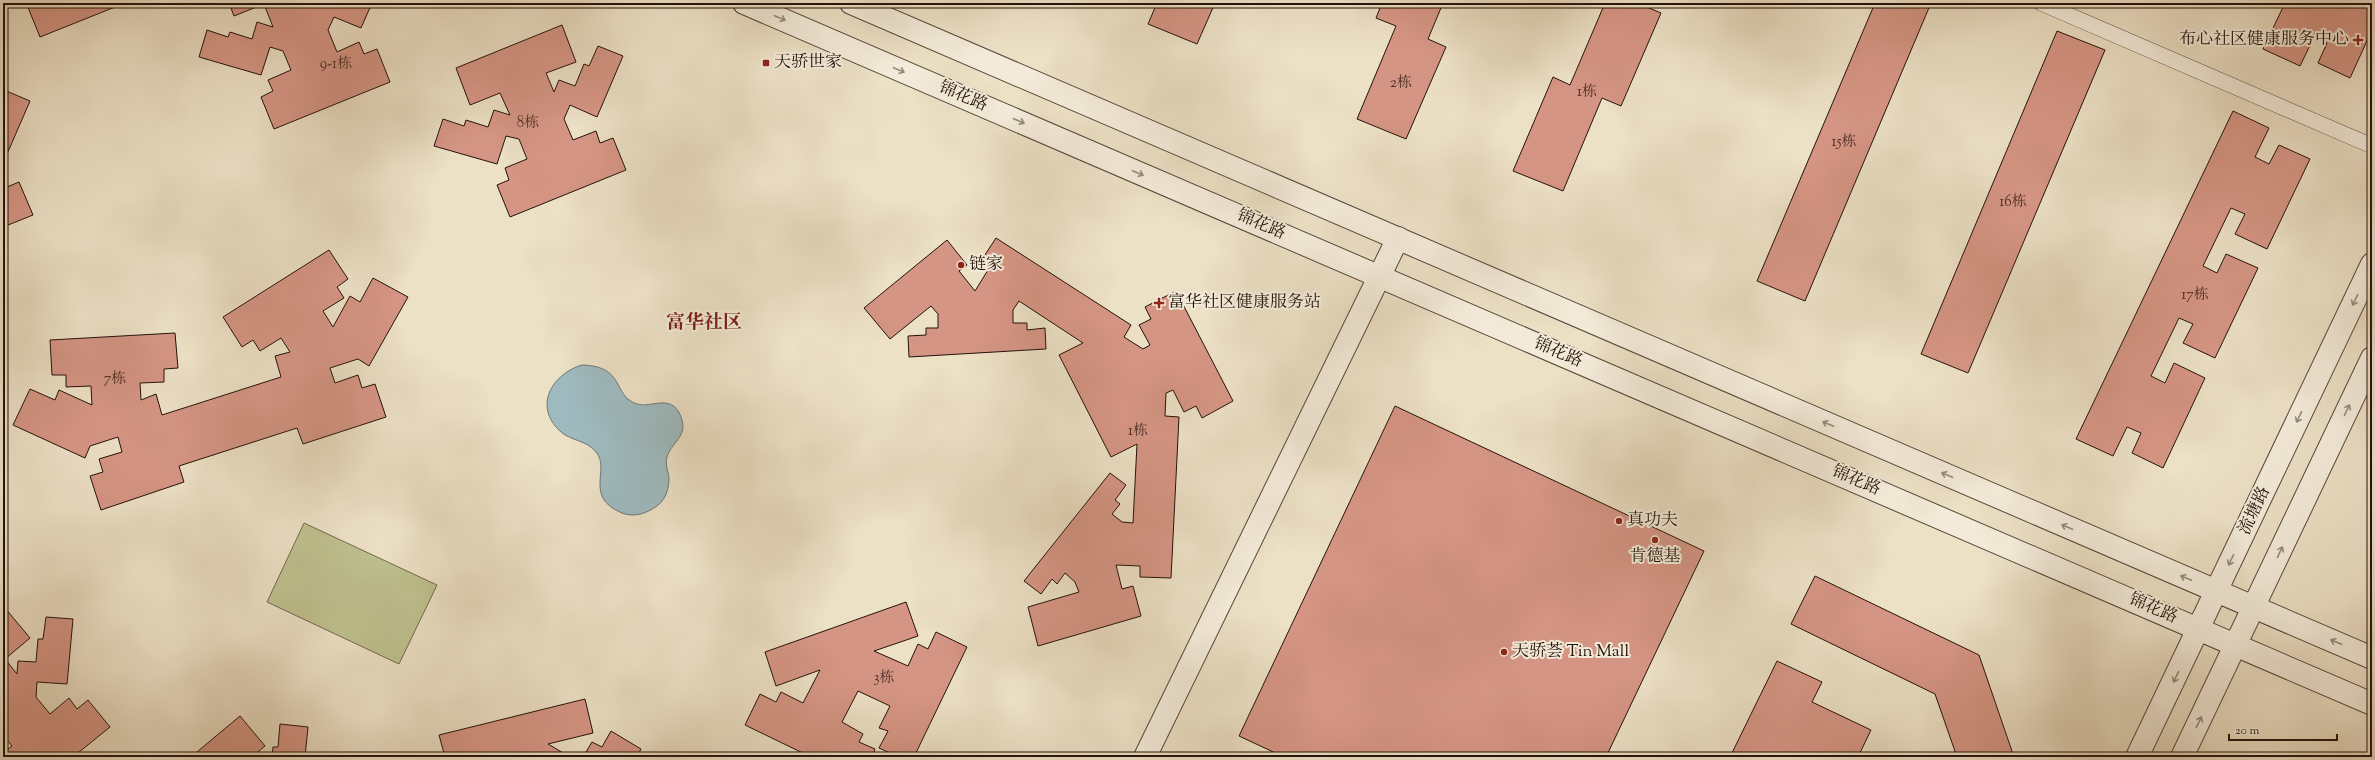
<svg xmlns="http://www.w3.org/2000/svg" width="2375" height="760" font-family="'Sorts Mill Goudy','Noto Serif SC',serif">
	<rect width="100%" height="100%" fill="#ece0c5"/>
	<filter id="stains"><feTurbulence type="fractalNoise" baseFrequency=".005" numOctaves="4"/><feColorMatrix values="0 0 0 0 .2 0 0 0 0 .09 0 0 0 0 .02 0 0 0 .5 -.17"/></filter>
	<radialGradient id="worn" r=".72"><stop offset=".6" stop-color="#630" stop-opacity="0"/><stop offset="1" stop-color="#630" stop-opacity=".3"/></radialGradient>
	<polygon fill="#bfc08f" stroke="#72684c" points="304,523 437,585 399,664 267,602"/>
	<path fill="#9ebabf" stroke="#6d7677" d="M582,365C626,366 612,396 637,404C650,409 674,391 682,420C687,437 671,443 667,457C665,464 668,471 669,478C669,488 666,499 658,505C648,513 635,518 622,513C583,497 611,469 596,452C587,440 570,441 560,431C533,406 552,374 582,365Z"/>
	<g fill="#d59584" stroke="#24110a">
		<polygon points="32,3 125,3 40,37 27,5"/>
		<polygon points="229,3 372,3 361,28 334,17 328,30 337,52 359,42 364,54 377,49 390,82 274,129 261,97 273,91 268,80 291,70 283,51 270,47 261,75 199,57 207,30 228,37 230,32 252,39 257,22 273,27 264,4 234,16"/>
		<polygon points="1157,3 1215,3 1197,44 1148,24"/>
		<polygon points="1382,3 1443,3 1428,39 1446,47 1406,139 1357,119 1396,26 1376,18"/>
		<polygon points="1605,3 1637,3 1661,13 1621,106 1602,98 1563,191 1513,171 1553,77 1570,85"/>
		<polygon points="1875,3 1931,3 1805,301 1757,281"/>
		<polygon points="2285,3 2372,3 2372,30 2350,78 2318,63 2327,43 2314,37 2300,66 2263,49"/>
		<polygon points="562,25 576,62 546,73 554,92 559,80 575,86 584,64 589,66 598,46 623,56 597,117 570,105 564,119 573,140 596,131 600,143 613,138 626,170 510,217 497,185 509,180 505,168 527,159 519,139 506,136 497,164 434,146 443,119 464,126 466,120 488,127 494,110 510,115 500,93 470,105 456,68"/>
		<polygon points="2057,31 2105,50 1968,373 1921,354"/>
		<polygon points="4,90 30,101 4,161 3,93"/>
		<polygon points="2233,111 2269,128 2255,157 2269,164 2279,145 2310,159 2267,249 2235,234 2245,214 2231,208 2203,266 2217,273 2226,254 2258,268 2215,358 2183,343 2193,324 2179,318 2151,376 2165,383 2174,363 2205,378 2163,468 2132,453 2141,433 2127,427 2113,456 2076,439"/>
		<polygon points="3,177 7,187 19,182 33,215 3,227"/>
		<polygon points="996,238 1131,325 1124,337 1143,349 1150,345 1139,325 1151,319 1145,307 1176,291 1233,401 1202,418 1196,406 1184,412 1173,390 1166,393 1165,416 1179,417 1171,578 1140,577 1140,566 1116,565 1122,589 1133,586 1141,616 1038,646 1028,607 1079,592 1075,582 1065,573 1057,584 1052,579 1041,594 1024,581 1110,473 1126,485 1115,500 1120,504 1112,514 1122,522 1133,523 1137,444 1111,457 1059,355 1083,343 1019,301 1013,310 1013,323 1027,323 1027,330 1045,328 1046,349 909,357 908,336 926,335 926,328 938,328 938,314 931,306 890,339 864,308 947,240 967,265 959,271 975,291 988,270 979,264"/>
		<polygon points="329,250 348,279 337,287 344,298 323,311 333,327 350,296 360,302 373,278 408,297 369,366 358,359 330,368 335,383 358,375 362,388 375,384 386,417 303,444 297,428 179,466 184,482 101,510 90,476 103,472 99,459 122,452 118,437 90,446 85,458 13,425 30,389 55,400 59,390 92,405 91,386 66,387 66,375 52,375 50,340 175,333 178,368 164,369 164,382 140,383 141,400 156,394 162,415 281,377 275,356 290,352 281,338 260,351 253,340 242,347 223,317"/>
		<polygon points="1395,406 1704,551 1606,757 1284,757 1239,736"/>
		<polygon points="1815,576 1979,655 2014,757 1957,757 1935,694 1791,624"/>
		<polygon points="906,602 918,636 874,651 908,666 918,644 928,649 936,632 967,647 914,757 899,757 879,748 888,731 879,728 890,706 858,691 842,722 863,734 859,742 875,749 872,757 811,757 745,725 760,694 776,702 781,692 803,703 820,670 776,686 765,652"/>
		<polygon points="5,608 30,638 5,659 17,674 18,661 36,662 38,639 43,639 46,617 73,619 67,684 37,682 36,697 50,714 69,698 77,709 88,700 110,727 73,757 3,757 3,753 12,746 3,735 3,610"/>
		<polygon points="1777,661 1822,682 1812,702 1871,730 1858,757 1797,757 1787,752 1785,757 1730,757"/>
		<polygon points="585,699 593,733 548,744 570,757 445,757 439,735"/>
		<polygon points="240,716 265,746 252,757 191,757"/>
		<polygon points="280,724 308,727 305,757 272,757 273,747 278,747"/>
		<polygon points="611,731 641,749 637,757 583,757 592,742 602,747"/>
	</g>
	<g fill="none" stroke-linecap="round" stroke-linejoin="round">
		<defs>
			<polyline id="service" points="2041,3 2372,146"/>
			<polyline id="minor" points="1145,757 1398,238"/>
			<g id="tertiary">
				<polyline points="744,3 2372,704"/>
				<polyline points="851,3 2372,658"/>
				<polyline points="2137,757 2372,264"/>
				<polyline points="2182,757 2372,358"/>
			</g>
		</defs>
		<use href="#service" stroke="#564539" stroke-width="16"/>
		<use href="#minor" stroke="#564539" stroke-width="24"/>
		<use href="#tertiary" stroke="#564539" stroke-width="24"/>
		<use href="#service" stroke="#f3ebd9" stroke-width="15"/>
		<use href="#minor" stroke="#f3ebd9" stroke-width="22"/>
		<use href="#tertiary" stroke="#f3ebd9" stroke-width="22"/>
	</g>
	<defs><path id="oneway-shaft" d="M-6 0H5M1.5-3L5.5 0L1.5 3" fill="none" stroke-width="1.6" stroke-linecap="round" stroke-linejoin="round"/></defs>
	<g stroke="#96897c">
		<use href="#oneway-shaft" transform="translate(780 18) rotate(23)"/>
		<use href="#oneway-shaft" transform="translate(899 70) rotate(23)"/>
		<use href="#oneway-shaft" transform="translate(1019 121) rotate(23)"/>
		<use href="#oneway-shaft" transform="translate(1138 173) rotate(23)"/>
		<use href="#oneway-shaft" transform="translate(2355 300) rotate(116)"/>
		<use href="#oneway-shaft" transform="translate(2347 410) rotate(-65)"/>
		<use href="#oneway-shaft" transform="translate(2299 417) rotate(116)"/>
		<use href="#oneway-shaft" transform="translate(1828 424) rotate(-157)"/>
		<use href="#oneway-shaft" transform="translate(1947 475) rotate(-157)"/>
		<use href="#oneway-shaft" transform="translate(2067 527) rotate(-157)"/>
		<use href="#oneway-shaft" transform="translate(2280 552) rotate(-65)"/>
		<use href="#oneway-shaft" transform="translate(2231 560) rotate(116)"/>
		<use href="#oneway-shaft" transform="translate(2186 578) rotate(-157)"/>
		<use href="#oneway-shaft" transform="translate(2336 642) rotate(-157)"/>
		<use href="#oneway-shaft" transform="translate(2176 677) rotate(115)"/>
		<use href="#oneway-shaft" transform="translate(2199 722) rotate(-64)"/>
	</g>
	<g fill="#8f2418" stroke="#f3ebd9" stroke-width="1.5">
		<path d="M2356 34h4v4h4v4h-4v4h-4v-4h-4v-4h4z"/>
		<rect x="762" y="59" width="8" height="8" rx="2"/>
		<circle cx="961" cy="265" r="4"/>
		<path d="M1157 297h4v4h4v4h-4v4h-4v-4h-4v-4h4z"/>
		<circle cx="1619" cy="521" r="4"/>
		<circle cx="1655" cy="540" r="4"/>
		<circle cx="1504" cy="652" r="4"/>
	</g>
	<g text-anchor="middle" dominant-baseline="central" stroke-width="4" stroke-linejoin="round" paint-order="stroke">
		<g font-size="15" fill="#503228">
			<text x="336" y="64">9-1栋</text>
			<text x="1401" y="83">2栋</text>
			<text x="1587" y="92">1栋</text>
			<text x="528" y="123">8栋</text>
			<text x="1844" y="142">15栋</text>
			<text x="2013" y="202">16栋</text>
			<text x="2195" y="295">17栋</text>
			<text x="115" y="379">7栋</text>
			<text x="1138" y="431">1栋</text>
			<text x="884" y="678">3栋</text>
		</g>
		<g font-size="17" fill="#24110a" stroke="#f3ebd9" text-anchor="start">
			<text x="2349" y="40" text-anchor="end">布心社区健康服务中心</text>
			<text x="774" y="63">天骄世家</text>
			<text x="969" y="265">链家</text>
			<text x="1168" y="303">富华社区健康服务站</text>
			<text x="1627" y="521">真功夫</text>
			<text x="1655" y="557" text-anchor="middle">肯德基</text>
			<text x="1512" y="652">天骄荟 Tin Mall</text>
		</g>
		<g font-size="17" fill="#24110a" stroke="#f3ebd9">
			<text transform="translate(963 97) rotate(23)">锦花路</text>
			<text transform="translate(1261 225) rotate(23)">锦花路</text>
			<text transform="translate(1558 353) rotate(23)">锦花路</text>
			<text transform="translate(1856 481) rotate(23)">锦花路</text>
			<text transform="translate(2255 511) rotate(-65)">流塘路</text>
			<text transform="translate(2153 609) rotate(23)">锦花路</text>
		</g>
		<g font-size="19" font-weight="bold" fill="#7a1f14" stroke="#f3ebd9">
			<text x="704" y="323">富华社区</text>
		</g>
	</g>
	<rect width="2375" height="760" fill="none" stroke="#ece0c5" stroke-width="16"/>
	<rect x="4" y="4" width="2367" height="752" fill="none" stroke="#24110a" stroke-width="2"/>
	<rect x="8" y="8" width="2359" height="744" fill="none" stroke="#24110a"/>
	<path d="M2229 734v6h108v-6" fill="none" stroke="#24110a" stroke-width="2"/>
	<text x="2235" y="734" font-size="12" fill="#24110a" stroke="#f3ebd9" stroke-width="3" paint-order="stroke">20 m</text>
	<rect width="100%" height="100%" filter="url(#stains)"/>
	<rect width="100%" height="100%" fill="url(#worn)"/>
</svg>
